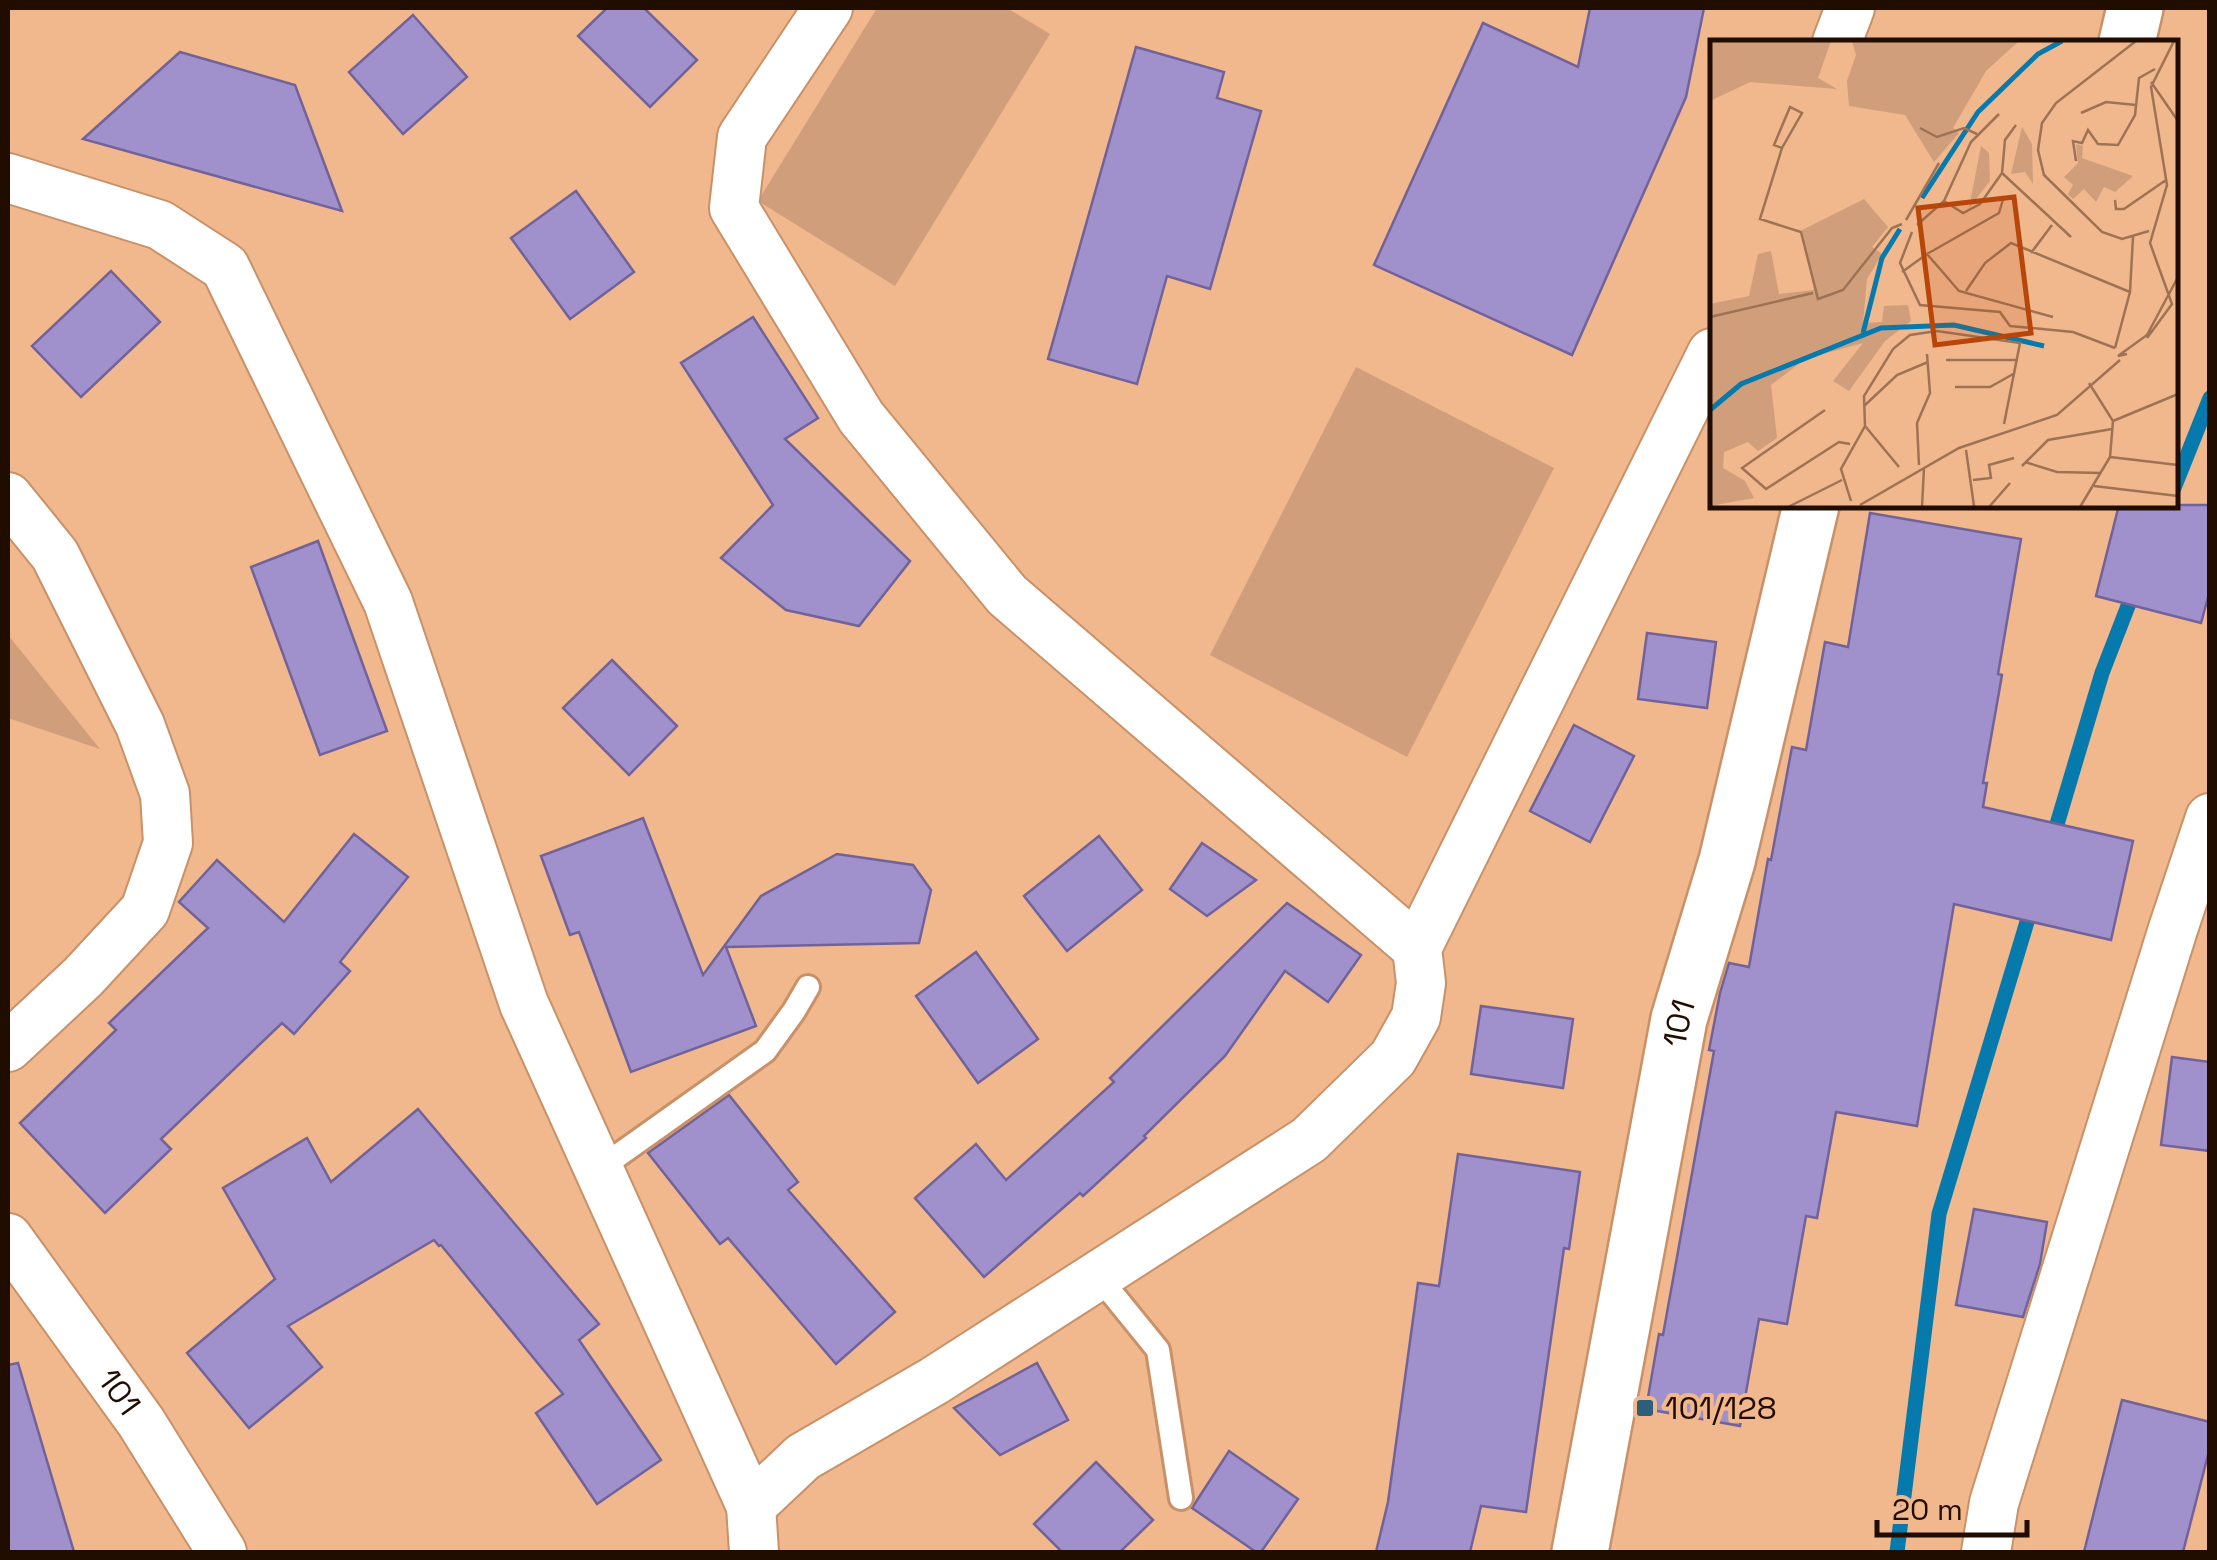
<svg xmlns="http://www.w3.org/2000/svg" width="2217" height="1560" font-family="'Space Grotesk',sans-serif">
	<rect width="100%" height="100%" fill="#f1b78d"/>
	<g fill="#d09e7b">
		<polygon points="877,8 1007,8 1050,34 895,286 758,201"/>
		<polygon points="1356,367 1554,468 1407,757 1210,655"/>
		<polygon points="8,635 100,749 8,718"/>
	</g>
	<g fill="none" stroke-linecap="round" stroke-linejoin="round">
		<g stroke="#067aac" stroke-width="15">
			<polyline points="2174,488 2210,398"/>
			<polyline points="2052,841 2102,673 2135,588"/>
			<polyline points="1897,1552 1939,1214 2033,902"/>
		</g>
	</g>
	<g fill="#a091cc" stroke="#72629a" stroke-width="2.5">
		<polygon points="607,8 644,8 697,60 650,107 578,36"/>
		<polygon points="1590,8 1704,8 1686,97 1572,355 1374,265 1483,23 1578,67"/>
		<polygon points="413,15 467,77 403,134 349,72"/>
		<polygon points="1136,47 1224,72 1217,98 1261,111 1210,289 1167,276 1137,384 1048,359"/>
		<polygon points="180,52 295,85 342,211 83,139"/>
		<polygon points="576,191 634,272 570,319 511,238"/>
		<polygon points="111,271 160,322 81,397 32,346"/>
		<polygon points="753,317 818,418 785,439 910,561 859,626 786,610 721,558 773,505 681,363"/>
		<polygon points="2119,505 2210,505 2210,590 2201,623 2096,596"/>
		<polygon points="1870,513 2021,539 1998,674 2002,675 1983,783 1987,783 1983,807 2133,841 2111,940 1954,904 1917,1126 1836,1112 1817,1218 1806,1216 1787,1324 1759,1319 1740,1426 1646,1409 1659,1334 1663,1335 1714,1051 1709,1050 1720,993 1729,963 1749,967 1768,859 1771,860 1792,747 1806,750 1825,642 1848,647"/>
		<polygon points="318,541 387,731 320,755 251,567"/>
		<polygon points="1647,633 1716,642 1707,708 1638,699"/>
		<polygon points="612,660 677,726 629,775 563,708"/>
		<polygon points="1574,725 1634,756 1590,842 1530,811"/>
		<polygon points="643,818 703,975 761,896 837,854 913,865 931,890 919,943 726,947 756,1026 631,1072 579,932 570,935 541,856"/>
		<polygon points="354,834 408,877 340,962 350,971 294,1034 282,1023 161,1139 171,1149 105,1213 20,1123 116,1030 109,1023 208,928 179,902 217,860 284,922"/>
		<polygon points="1099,836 1142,890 1067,951 1024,896"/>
		<polygon points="1202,843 1256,880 1207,916 1170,889"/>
		<polygon points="1287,903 1361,955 1328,1002 1285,971 1225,1056 1144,1136 1146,1138 1083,1196 1080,1193 984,1277 915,1198 976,1144 1006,1180 1114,1082 1110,1078"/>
		<polygon points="976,952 1038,1039 978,1083 916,996"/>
		<polygon points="1481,1006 1573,1019 1563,1088 1471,1074"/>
		<polygon points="2172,1057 2210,1062 2210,1151 2161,1145"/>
		<polygon points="729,1095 798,1182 788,1190 895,1312 836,1364 728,1238 720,1244 648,1153"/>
		<polygon points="418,1109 599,1324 579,1340 661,1460 597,1504 536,1413 563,1394 441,1245 439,1246 434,1240 288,1326 322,1367 249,1428 187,1353 275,1279 223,1188 307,1138 331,1182"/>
		<polygon points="1458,1154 1580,1172 1569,1249 1564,1248 1526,1512 1481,1506 1470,1552 1376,1552 1388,1502 1418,1283 1439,1286"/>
		<polygon points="1974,1209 2047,1222 2040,1264 2023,1317 1956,1305"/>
		<polygon points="18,1363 74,1552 8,1552 8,1365"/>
		<polygon points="1037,1363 1068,1420 1000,1455 954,1408"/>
		<polygon points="2122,1400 2210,1422 2210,1447 2183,1552 2084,1552"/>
		<polygon points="1229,1451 1298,1499 1261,1552 1256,1552 1192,1508"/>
		<polygon points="1096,1462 1153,1520 1120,1552 1062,1552 1034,1524"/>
	</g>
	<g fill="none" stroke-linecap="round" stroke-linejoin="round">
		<defs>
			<g id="lane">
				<polyline points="599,1169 765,1051 794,1011 808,987"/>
				<polyline points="1098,1276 1158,1350 1181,1498"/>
			</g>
			<g id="street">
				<polyline points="828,8 742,137 734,208 861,417 1007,595 1417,948"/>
				<polyline points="1837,42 1850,8"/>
				<polyline points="8,178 160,225 225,267 388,602 524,1004 751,1506"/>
				<polyline points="8,497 55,555 140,725 165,794 168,843 145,910 83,977 8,1047"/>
				<path id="s1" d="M8,1238L141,1422L222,1552"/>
				<polyline points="754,1552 751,1506 803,1457 934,1381 1309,1140 1393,1058 1416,1017 1421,983 1417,948 1712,353"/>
				<polyline points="1986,1552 1994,1503 2173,929 2210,818"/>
			</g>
			<g id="secondary">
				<polyline points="2127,42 2135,8"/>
				<path id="s2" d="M1580,1552L1679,1019L1727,861L1811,505"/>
			</g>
		</defs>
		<use href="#lane" stroke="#c99168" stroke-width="28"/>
		<use href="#street" stroke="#c99168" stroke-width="52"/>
		<use href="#secondary" stroke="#c99168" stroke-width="60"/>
		<use href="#lane" stroke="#fff" stroke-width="22"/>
		<use href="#street" stroke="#fff" stroke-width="48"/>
		<use href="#secondary" stroke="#fff" stroke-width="55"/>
	</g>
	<rect fill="#2c5f7c" stroke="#f1b78d" stroke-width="4" x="1635" y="1398" width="20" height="20" rx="5"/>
	<g text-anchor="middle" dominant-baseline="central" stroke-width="8" stroke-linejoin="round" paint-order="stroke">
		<g font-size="32" fill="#210d00" stroke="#f1b78d">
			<text stroke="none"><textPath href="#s2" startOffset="538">101</textPath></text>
			<text stroke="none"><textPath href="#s1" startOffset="190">101</textPath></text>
		</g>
		<g font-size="32" fill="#210d00" stroke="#f1b78d" text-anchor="start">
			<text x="1665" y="1408">101/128</text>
		</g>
	</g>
	<g transform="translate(1710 40)">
		<rect width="468" height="468" fill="#f1b78d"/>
		<path d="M0,1H121L108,38L127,49L40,42L0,61ZM142,1H309L276,31L243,88L249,93L224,122L195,75L139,66L137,41L146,15ZM312,87L322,104L323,144L315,132L301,134ZM366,104L373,106L372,118L423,136L405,152L394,147L386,162L374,149L363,159L358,154L363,145L354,137L368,123ZM271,106L279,113L280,141L259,168ZM154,159L178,187L162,207L172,214L157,239L153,283L172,282L174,266L198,265L201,281L175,301L139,351L123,341L153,303L95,319L61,345L67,398L48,411L38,402L14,412L13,428L35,441L44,458L0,466V264L39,256L48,214L61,211L69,254L104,250L92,190Z" fill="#d09e7b"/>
		<path fill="none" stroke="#067aac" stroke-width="5" d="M212,158L268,72L328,14L352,1M153,293L172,218L190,189M0,370L31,344L171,288L244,285L334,306"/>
		<path fill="none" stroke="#9e7355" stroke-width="2.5" d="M426,1L346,63L332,83L328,110L334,135L392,192L412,199L439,191M441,42L468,81M371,73L396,62L426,65M210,88L227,97L254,88L267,94M72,108L64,105L80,67L92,73L72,108L50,179L91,192L108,259L133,250L182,188L192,184M366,121L363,101L372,103L378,90L388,104L408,105L425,75L429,38L445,29M292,133L361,197M405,160L406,169H414L456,140M234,161L253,173L270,164L292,133L295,100L306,85M196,180L229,123M207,185L234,161L261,102L289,74M202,192L190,223L210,265L290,272L300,286L363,292L405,308M321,213L342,185M217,214L289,173L294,156M192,232L217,214L249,251L343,277M256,251L275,223L301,203L420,252M0,277L103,253M437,298L462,264L440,203L457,145L441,47L464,1M405,308L420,252L423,197M417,314L408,316L437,295L468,237M236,320H308M245,347H280L305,333M154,366L187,335L218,322M115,370L32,428L56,449L129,402L140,404M403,381L468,354M155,386L189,427M256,410L264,466M400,417L468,425M315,422L347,432L391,433M209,425L207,383L220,353L217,314M312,426L338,400L402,389M263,440L281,438L279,425L304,418M384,446L468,456M141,461L131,429L155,386L154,356L183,309L200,295L227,291L310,303L294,384M150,465L249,408L347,375L410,320M78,467L132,440M212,467L214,428M279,467L300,443M370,467L400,417L403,381L379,343"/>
		<path fill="#b64609" fill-opacity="0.15" stroke="#b64609" stroke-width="5" d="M304,157L321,293L225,305L208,168Z"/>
		<rect width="468" height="468" fill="none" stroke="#210d00" stroke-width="5"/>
	</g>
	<rect width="2217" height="1560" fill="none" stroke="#210d00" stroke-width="20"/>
	<path d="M1877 1520v15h150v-15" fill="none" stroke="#210d00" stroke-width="5"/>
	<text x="1892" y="1520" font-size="30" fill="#210d00" stroke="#f1b78d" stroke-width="8" paint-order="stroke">20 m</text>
</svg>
